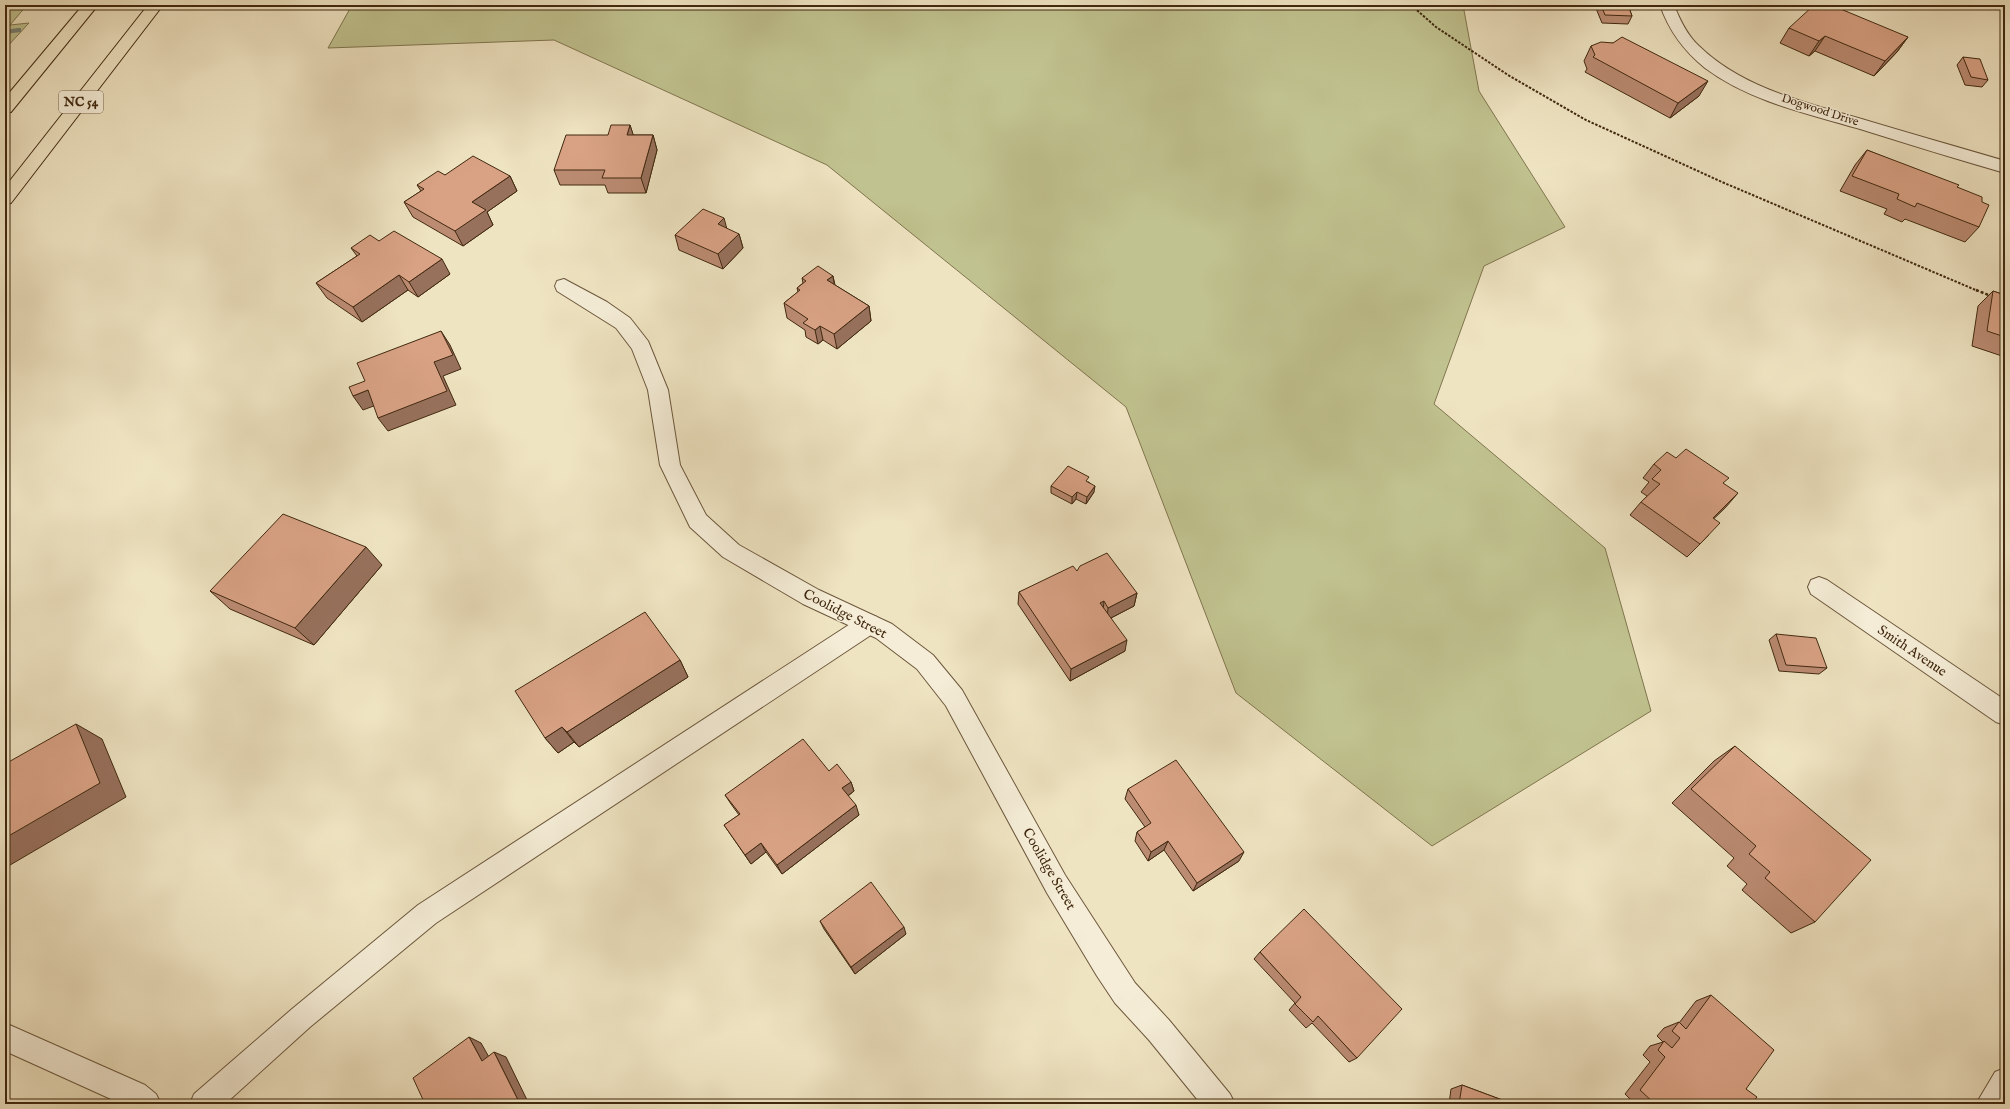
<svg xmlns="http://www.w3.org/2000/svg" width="2010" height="1109" font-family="'IM FELL English',serif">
	<rect width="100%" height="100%" fill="#efe4c2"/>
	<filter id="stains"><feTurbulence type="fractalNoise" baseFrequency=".005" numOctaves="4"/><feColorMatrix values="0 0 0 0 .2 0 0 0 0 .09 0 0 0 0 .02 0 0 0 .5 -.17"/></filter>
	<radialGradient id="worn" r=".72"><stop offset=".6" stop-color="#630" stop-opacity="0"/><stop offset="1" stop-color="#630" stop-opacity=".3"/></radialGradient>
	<g fill="#c0c28f" stroke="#80754f">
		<polygon points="5,5 27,5 10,25 29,23 5,49"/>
		<polygon points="352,5 1463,5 1479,91 1565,227 1484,266 1434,404 1605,548 1651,711 1432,846 1236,693 1126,407 827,165 554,40 328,48"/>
	</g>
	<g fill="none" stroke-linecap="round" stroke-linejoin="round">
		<polygon fill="#778176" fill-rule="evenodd" points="18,28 21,28 21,32 5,34 5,30"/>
		<defs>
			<polygon id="service" points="869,614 877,617 880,624 877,631 436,923 310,1027 225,1104 190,1104 194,1094 292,1009 418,905 861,617"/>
			<g id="minor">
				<path d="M1660,5H1674C1680,20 1687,35 1699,46C1743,89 1808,103 1865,120C1911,134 1958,147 2005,161V173C1956,159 1908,144 1860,129C1808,114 1749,101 1705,68C1684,51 1669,31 1660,5Z"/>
				<polygon points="564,279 607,302 630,318 648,341 668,390 680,465 706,515 739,545 819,590 892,624 933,655 962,690 1065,875 1135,983 1169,1020 1230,1094 1235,1104 1201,1104 1149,1040 1115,1003 1097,976 1047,893 946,706 917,669 876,638 803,604 723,557 690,527 660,465 648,390 632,349 616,328 557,291 555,286 557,281"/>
				<polygon points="1819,577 1827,580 2005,700 2005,725 1996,722 1811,594 1808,587 1811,580"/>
				<polygon points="5,1023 145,1085 156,1094 161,1104 122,1104 5,1051"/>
				<polygon points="2005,1068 2005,1104 1976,1104 1995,1072"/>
			</g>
			<g id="trunk">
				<polygon points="83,5 98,5 11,112 5,113 5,98"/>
				<polygon points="148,5 163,5 11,203 5,205 5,187"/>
			</g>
		</defs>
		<use href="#service" stroke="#6c573c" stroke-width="2"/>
		<use href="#minor" stroke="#6c573c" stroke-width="2"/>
		<use href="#trunk" stroke="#40280f" stroke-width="2"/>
		<polyline stroke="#40280f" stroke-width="2" stroke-dasharray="2.5 1.5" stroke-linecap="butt" points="1411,5 1436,27 1508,75 1586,120 1722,182 1978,291"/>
		<polyline stroke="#40280f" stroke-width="2.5" stroke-dasharray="3 2" stroke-linecap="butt" points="1976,290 1991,296"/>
		<use href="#service" fill="#f5edd7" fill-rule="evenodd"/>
		<use href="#minor" fill="#f5edd7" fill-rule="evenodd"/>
		<use href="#trunk" fill="#efe4c2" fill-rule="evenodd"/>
	</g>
	<g fill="#bb8b72" stroke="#40280f">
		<polygon points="1595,5 1628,5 1632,16 1628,24 1602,23 1595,6"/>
		<polygon points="1789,28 1908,37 1897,52 1874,76 1815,51 1809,56 1780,43"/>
		<polygon points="1613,43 1699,96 1670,118 1585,72 1587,69 1584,61 1591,46"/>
		<polygon points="1963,57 1988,80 1982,87 1965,85 1957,65"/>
		<polygon points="2005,58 2005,66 2003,60"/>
		<polygon points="630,125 633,135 653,135 657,150 646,193 608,193 605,185 560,185 554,170 608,135"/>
		<polygon points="1867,150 1957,187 1979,227 1965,242 1905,219 1902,222 1884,214 1887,209 1840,191 1855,165"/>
		<polygon points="445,175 510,176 517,191 487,212 493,225 463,246 413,217 404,202 421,191 417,185"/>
		<polygon points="739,234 743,248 723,269 679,250 675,235"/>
		<polygon points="379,241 450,274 418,297 408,290 362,322 327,298 316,283 357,256 351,248"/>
		<polygon points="833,276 835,285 869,306 871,321 837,349 823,340 818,344 806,337 805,330 787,318 784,303 798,292 797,288 803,283 802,278"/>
		<polygon points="1993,291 2005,295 2005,357 1972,346 1978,306"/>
		<polygon points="1676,458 1724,484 1726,507 1714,518 1708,536 1687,557 1630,515 1641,502 1647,496 1641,492 1649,482 1643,478 1654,464"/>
		<polygon points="1089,482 1094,492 1086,504 1076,499 1072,504 1051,493 1051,486"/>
		<polygon points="382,565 314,645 230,609 210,591"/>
		<polygon points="1077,571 1137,593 1134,606 1111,618 1125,651 1070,681 1018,604 1019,592"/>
		<polygon points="1776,634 1827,668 1819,674 1779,671 1769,640"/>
		<polygon points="680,660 688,677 579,747 574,742 558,753 545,738"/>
		<polygon points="1735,746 1815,922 1791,933 1742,890 1747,884 1727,866 1734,858 1672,803 1714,761"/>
		<polygon points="829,771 851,782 854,791 848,796 859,815 782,874 766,852 751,864 724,825 739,815 731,804 725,795"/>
		<polygon points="1128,789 1239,861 1193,891 1164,850 1148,861 1135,841 1137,832 1145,827 1125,799"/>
		<polygon points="820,921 906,934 855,974 824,929"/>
		<polygon points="1260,952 1357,1058 1349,1062 1312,1023 1306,1028 1289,1010 1295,1003 1254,959"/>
		<polygon points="1711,995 1752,1104 1635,1104 1625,1094 1650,1062 1643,1055 1650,1046 1663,1042 1657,1036 1664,1028 1679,1022 1679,1023 1696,1001"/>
		<polygon points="1462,1085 1513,1104 1449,1104 1451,1089"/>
	</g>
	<g fill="#98715d" stroke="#40280f">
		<polygon points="1825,36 1815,51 1809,56 1819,41"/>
		<polygon points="1908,37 1897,52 1874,76 1885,61"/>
		<polygon points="1708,81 1699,96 1670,118 1678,103"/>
		<polygon points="630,125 635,140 627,135"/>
		<polygon points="653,135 657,150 646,193 641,178"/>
		<polygon points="510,176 517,191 487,212 493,225 463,246 455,231 472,202"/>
		<polygon points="724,218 728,233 718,224"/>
		<polygon points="739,234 743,248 723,269 718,254"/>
		<polygon points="442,259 450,274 418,297 409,282"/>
		<polygon points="399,275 408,290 362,322 353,307"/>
		<polygon points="833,276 835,290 827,280"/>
		<polygon points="869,306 871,321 837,349 834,334"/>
		<polygon points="820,326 823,340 818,344 815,330"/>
		<polygon points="441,331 450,345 461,369 443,376 456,405 388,431 378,418 434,362"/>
		<polygon points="368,390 379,404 363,410 353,396"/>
		<polygon points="1095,486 1094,492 1086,504 1087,497"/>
		<polygon points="1077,492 1076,499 1072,504 1072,497"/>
		<polygon points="1738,493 1726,507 1701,531 1713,518"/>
		<polygon points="366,547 382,565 314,645 295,628"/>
		<polygon points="1137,593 1134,606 1107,620 1108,608"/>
		<polygon points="1104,601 1103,613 1100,603"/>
		<polygon points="1127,640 1125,651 1070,681 1071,669"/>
		<polygon points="680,660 688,677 579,747 567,732"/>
		<polygon points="76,724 102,739 126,797 5,868 5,838"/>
		<polygon points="562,727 574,742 558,753 545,738"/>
		<polygon points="851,782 854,791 845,798 842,788"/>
		<polygon points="856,805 859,815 782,874 777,865"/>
		<polygon points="1168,841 1164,850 1148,861 1151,852"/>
		<polygon points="761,843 766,852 751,864 745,855"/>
		<polygon points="1244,852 1239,861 1193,891 1197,883"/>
		<polygon points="904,927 906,934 855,974 851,967"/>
		<polygon points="469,1037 481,1043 494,1066 482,1061"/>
		<polygon points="494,1052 506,1057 529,1104 520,1104"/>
	</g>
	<g fill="#d9a285" stroke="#40280f">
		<polygon points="1601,5 1628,5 1632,16 1605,15"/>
		<polygon points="1814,5 1831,5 1908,37 1885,61 1825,36 1819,41 1789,28"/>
		<polygon points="1622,37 1708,81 1678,103 1593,57 1595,55 1591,46 1601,42 1613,43"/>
		<polygon points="1963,57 1980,59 1988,80 1971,77"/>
		<polygon points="611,125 630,125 627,135 653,135 641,178 602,178 605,170 554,170 566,135 608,135"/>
		<polygon points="1867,150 1959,185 1957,187 1982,197 1982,202 1989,205 1979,227 1917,203 1915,207 1897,199 1899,194 1852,176"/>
		<polygon points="473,156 510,176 472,202 486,210 455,231 404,202 424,189 417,185 438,171 445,175"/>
		<polygon points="703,209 724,218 718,224 739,234 718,254 675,235"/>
		<polygon points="394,231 442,259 409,282 399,275 353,307 316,283 360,254 351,248 370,235 379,241"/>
		<polygon points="818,266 833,276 827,280 869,306 834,334 820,326 815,330 803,323 808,319 784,303 800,290 797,288 806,281 802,278"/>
		<polygon points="1993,291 2005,295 2005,337 1987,331"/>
		<polygon points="441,331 453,355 434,362 447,391 378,418 368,390 353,396 349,387 365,381 357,363"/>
		<polygon points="1686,449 1729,478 1723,483 1738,493 1713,518 1720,523 1700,544 1641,502 1660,484 1652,479 1661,470 1654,464 1667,452 1676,458"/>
		<polygon points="1068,466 1089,477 1086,481 1095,486 1087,497 1077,492 1072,497 1051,486"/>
		<polygon points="283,514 366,547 295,628 210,591"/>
		<polygon points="1107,553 1137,593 1108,608 1104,601 1100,603 1127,640 1071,669 1019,592 1073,566 1077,571 1080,566"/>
		<polygon points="645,612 680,660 567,732 562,727 545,738 515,691"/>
		<polygon points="1776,634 1816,638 1827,668 1786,665"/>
		<polygon points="76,724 100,783 5,838 5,764"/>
		<polygon points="803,739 829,771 837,764 851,782 842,788 856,805 777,865 761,843 745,855 724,825 740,814 725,795"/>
		<polygon points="1735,746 1871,860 1815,922 1765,878 1770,872 1749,854 1756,846 1691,789"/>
		<polygon points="1176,760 1244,852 1197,883 1168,841 1151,852 1137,832 1151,823 1128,789"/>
		<polygon points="871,882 904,927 851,967 820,921"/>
		<polygon points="1304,909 1402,1009 1357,1058 1318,1016 1313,1022 1295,1004 1301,997 1260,952"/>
		<polygon points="1711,995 1774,1050 1746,1089 1757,1097 1752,1104 1655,1104 1640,1090 1665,1057 1658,1050 1664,1041 1672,1048 1680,1038 1672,1031 1679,1022 1686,1029"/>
		<polygon points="469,1037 482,1061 494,1052 520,1104 425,1104 413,1078"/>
		<polygon points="1462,1085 1513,1104 1459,1104"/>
	</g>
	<g text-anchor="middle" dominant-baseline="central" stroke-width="3" stroke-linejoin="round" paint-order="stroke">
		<g font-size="12" fill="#40280f" stroke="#f5edd7">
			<text transform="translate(1820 110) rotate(18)">Dogwood Drive</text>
		</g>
		<rect fill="#f5edd7" stroke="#76634b" stroke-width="1" x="59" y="91" width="44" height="22" rx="3"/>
		<g font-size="13" font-weight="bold" fill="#40280f">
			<text x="81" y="102">NC 54</text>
		</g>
		<g font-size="14" fill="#40280f" stroke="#f5edd7">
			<text transform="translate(845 614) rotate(27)">Coolidge Street</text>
			<text transform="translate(1912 651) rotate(34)">Smith Avenue</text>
			<text transform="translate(1049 869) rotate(60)">Coolidge Street</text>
		</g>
	</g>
	<rect width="2010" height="1109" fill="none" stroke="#efe4c2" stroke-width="20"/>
	<rect x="6" y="6" width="1998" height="1097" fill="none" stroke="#40280f" stroke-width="2"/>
	<rect x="10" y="10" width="1990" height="1089" fill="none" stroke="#40280f"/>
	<rect width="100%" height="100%" filter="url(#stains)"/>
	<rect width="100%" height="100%" fill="url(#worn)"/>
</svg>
